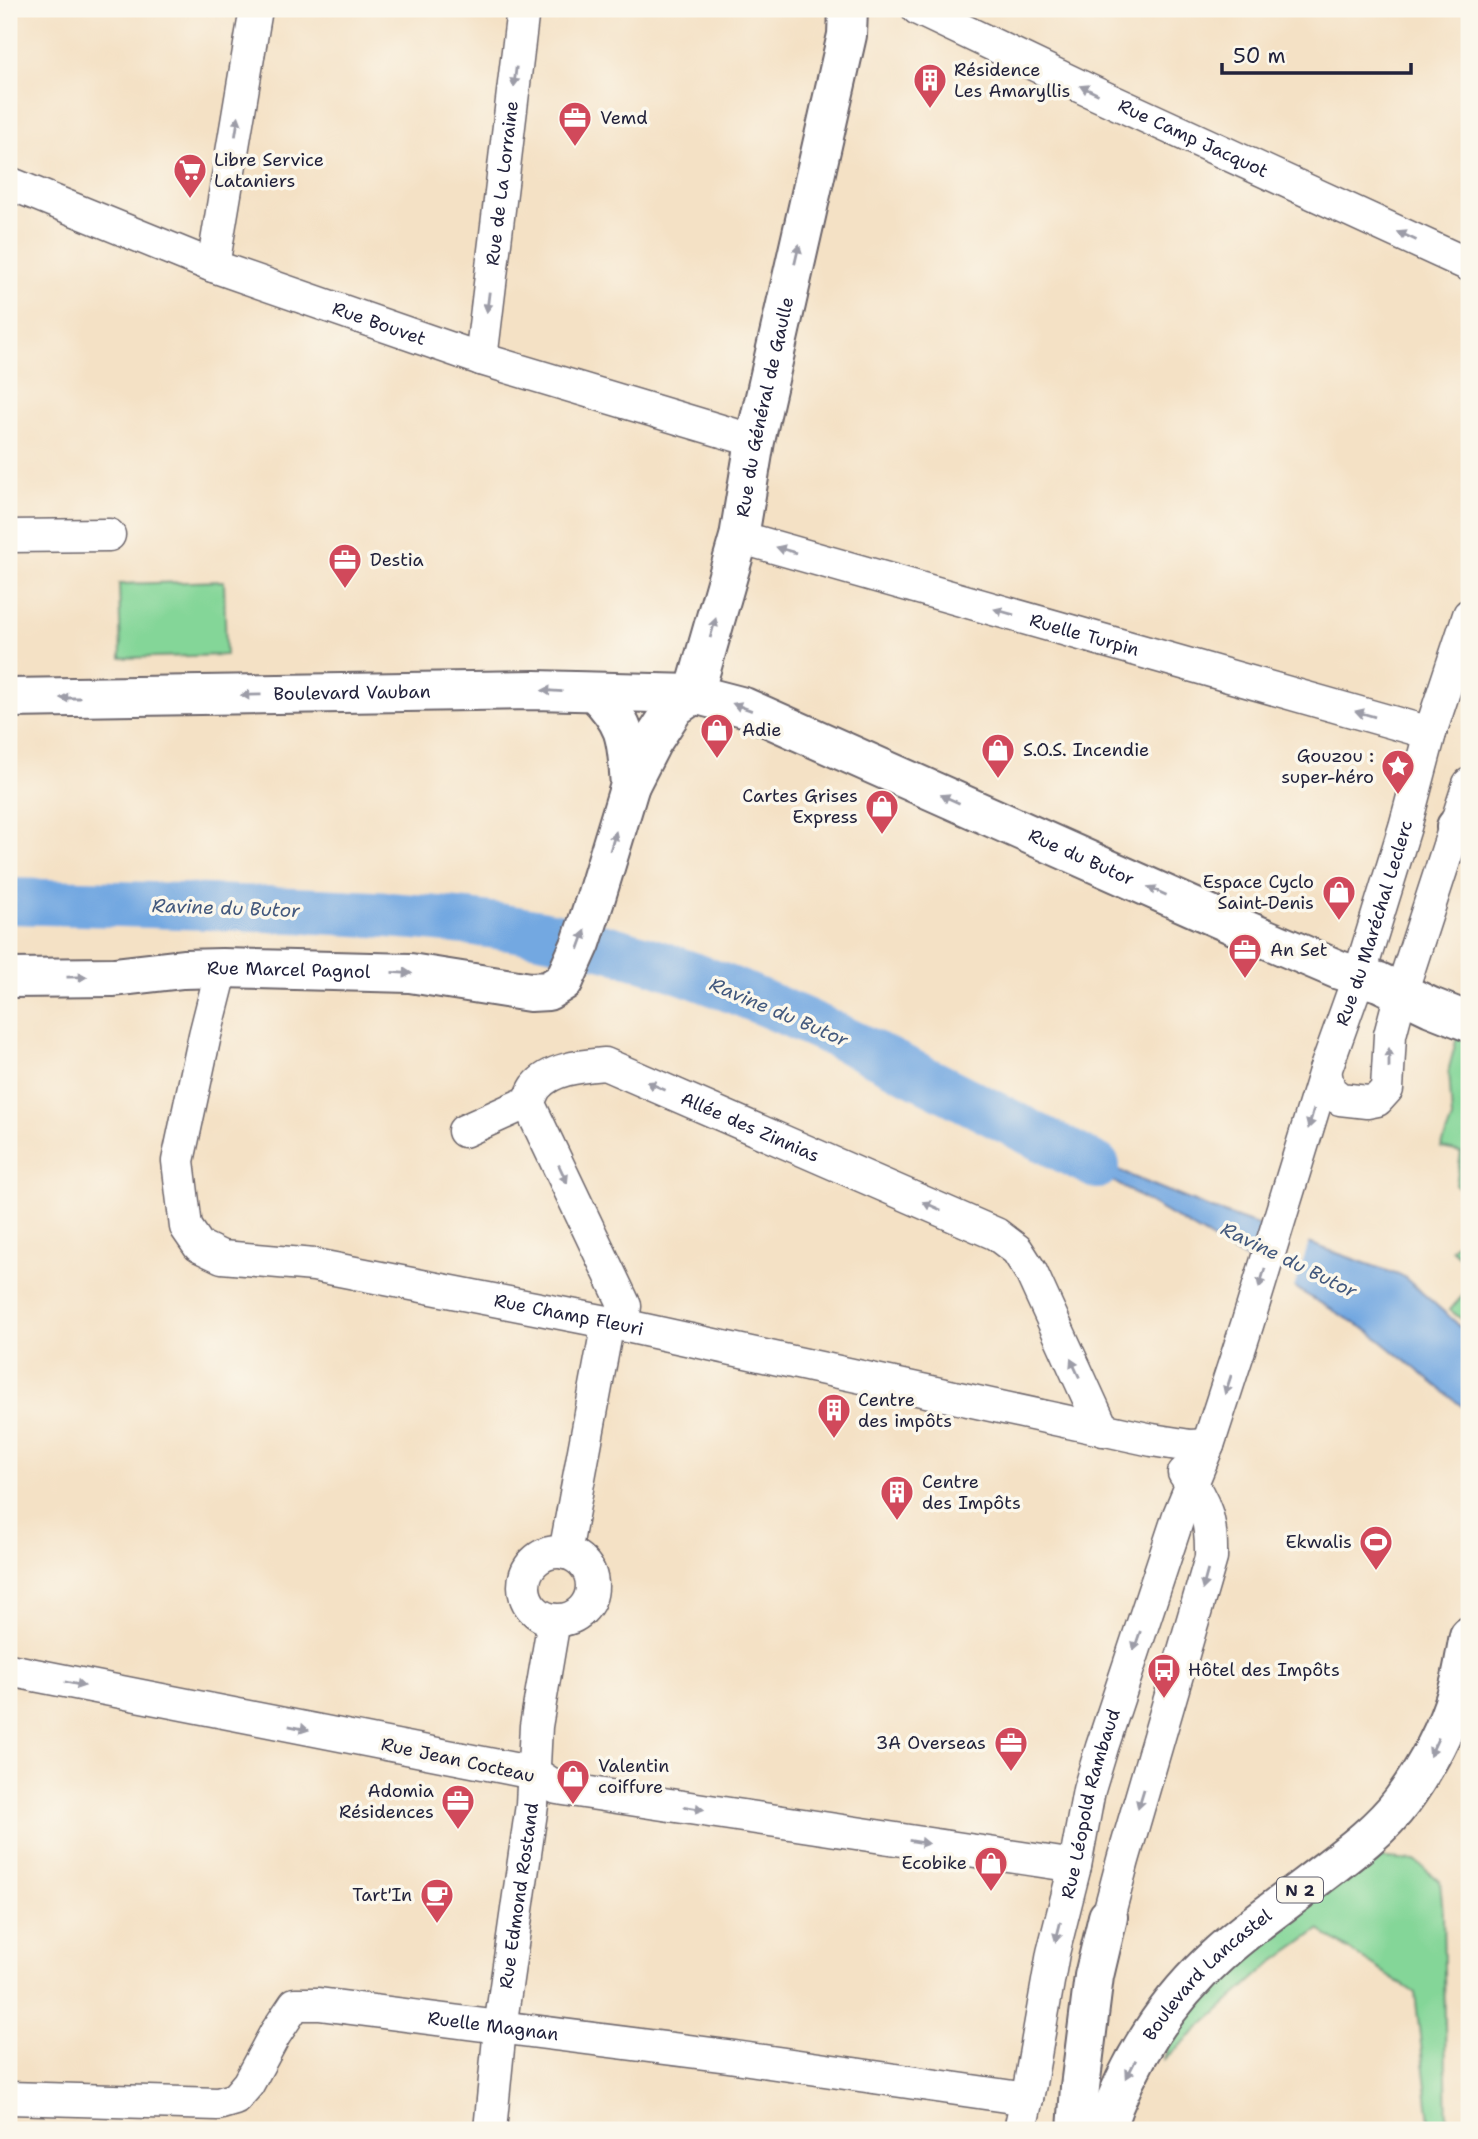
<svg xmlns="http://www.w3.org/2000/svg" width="1478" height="2139" font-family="'Shantell Sans',sans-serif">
	<rect width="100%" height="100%" fill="#fbf7ec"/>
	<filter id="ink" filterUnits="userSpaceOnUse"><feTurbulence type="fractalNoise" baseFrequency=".0143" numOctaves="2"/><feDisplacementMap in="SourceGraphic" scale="14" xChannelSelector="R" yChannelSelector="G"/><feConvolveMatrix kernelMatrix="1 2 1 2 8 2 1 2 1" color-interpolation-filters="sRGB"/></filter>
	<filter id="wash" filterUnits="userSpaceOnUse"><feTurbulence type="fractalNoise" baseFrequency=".00686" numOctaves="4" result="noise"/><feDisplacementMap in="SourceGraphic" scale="28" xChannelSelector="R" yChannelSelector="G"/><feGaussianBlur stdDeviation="1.57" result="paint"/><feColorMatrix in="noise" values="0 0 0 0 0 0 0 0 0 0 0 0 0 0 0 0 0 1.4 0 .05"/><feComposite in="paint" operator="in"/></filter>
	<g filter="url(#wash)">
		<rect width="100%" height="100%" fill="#f4e1c5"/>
		<g fill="#84d698" stroke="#537c6a" stroke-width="2">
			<polygon points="224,581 226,655 121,658 119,584"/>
			<polygon points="1457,1037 1469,1042 1469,1196 1456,1185 1461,1152 1441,1148 1452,1119 1449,1068"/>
			<polygon points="1469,1226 1469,1265 1451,1249"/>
			<polygon points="1469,1287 1469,1325 1450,1310"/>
			<polygon points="1372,1858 1415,1861 1440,1881 1443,1914 1447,2130 1431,2130 1415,1993 1319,1930 1268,1966 1164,2060 1170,2035 1205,1992 1289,1921"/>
		</g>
		<polygon fill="#73a8e1" stroke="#4a658e" stroke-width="2" points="1041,1139 1204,1206 1404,1277 1469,1334 1469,1412 1370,1332"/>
		<polygon fill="#f4e1c5" points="1267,1224 1310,1240 1293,1291 1253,1268"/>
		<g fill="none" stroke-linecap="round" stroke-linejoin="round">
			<path stroke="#73a8e1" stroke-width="46" d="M9,901C95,903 180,906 266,909C380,913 501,919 612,949C783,997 938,1088 1097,1166"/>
		</g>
	</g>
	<g filter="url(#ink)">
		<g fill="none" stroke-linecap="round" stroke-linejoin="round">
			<defs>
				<g id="minor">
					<path id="s1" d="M918,9L1090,91L1469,265"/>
					<path id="s2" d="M9,183L213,266L481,359L755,441"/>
					<polyline points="213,266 256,9"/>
					<path id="s3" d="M481,359L523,9"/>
					<polyline points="9,536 109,535"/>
					<path id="s4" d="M739,537L1430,733"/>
					<path id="s5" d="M222,968L205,1035L178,1161L186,1227L199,1246L222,1257L314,1265L622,1325L1152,1440L1190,1446L1208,1445"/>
					<polyline points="1325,1071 1329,1090 1340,1099 1367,1102 1377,1100 1387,1089 1390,1035 1401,993 1469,784"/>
					<polyline points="464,1131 528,1102"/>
					<path id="s6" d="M622,1325L625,1306L528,1102C531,1098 533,1091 536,1087C551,1068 583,1066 605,1064L996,1234L1017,1250L1031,1272L1103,1430"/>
					<circle cx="558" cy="1586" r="34"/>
					<polyline points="565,1553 608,1322"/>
					<polyline points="9,1670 534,1773 557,1788 1075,1866"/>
					<path d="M1108,1917L1123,1860L1211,1558C1212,1521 1206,1503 1184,1473"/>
					<path id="s7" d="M9,2098L218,2104L235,2099L248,2084L275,2034L295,2004H319L728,2056L1027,2099"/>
					<path id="s8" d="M490,2130L500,2028L532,1805L536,1726L554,1620"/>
					<path id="s9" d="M1020,2130L1030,2084L1053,1953L1075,1866L1089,1790L1102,1747L1179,1515L1208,1445L1247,1325L1325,1071L1359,976L1405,827L1430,733L1469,615"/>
				</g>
				<g id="major">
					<path d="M596,693C629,727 626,740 630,785"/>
					<path id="s10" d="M9,698L535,690L694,694L744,707L1220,919L1339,970L1379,982L1431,1007L1469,1022"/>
					<polyline points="1456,827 1469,831"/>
					<path id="s11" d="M9,978L114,977L183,969L222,968L410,973L530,992L548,991L564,981L581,943L596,897L630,785L652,742L675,707L694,694L739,537L755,441L847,35L848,9"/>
					<polyline points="1077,2130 1080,2087 1094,1976 1108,1917"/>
					<path id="s12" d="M1105,2130C1127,2063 1166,2001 1219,1954C1247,1928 1280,1906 1311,1882C1342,1858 1378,1833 1402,1801C1425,1769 1446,1731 1457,1693C1463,1675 1465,1655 1469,1636"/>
				</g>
			</defs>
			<use href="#minor" stroke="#6c656b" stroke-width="35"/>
			<use href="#major" stroke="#6c656b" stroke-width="42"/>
			<use href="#minor" stroke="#fff" stroke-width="32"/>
			<use href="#major" stroke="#fff" stroke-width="38"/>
		</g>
		<defs><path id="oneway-solid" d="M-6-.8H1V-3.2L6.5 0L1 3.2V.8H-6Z" transform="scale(1.75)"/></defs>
		<g fill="#9c9ca7">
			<use href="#oneway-solid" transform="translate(515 77) rotate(97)"/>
			<use href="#oneway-solid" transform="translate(1089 90) rotate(-155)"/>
			<use href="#oneway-solid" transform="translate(237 126) rotate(-81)"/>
			<use href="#oneway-solid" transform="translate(1407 236) rotate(-155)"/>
			<use href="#oneway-solid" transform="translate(797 254) rotate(-77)"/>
			<use href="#oneway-solid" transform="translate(488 302) rotate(97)"/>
			<use href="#oneway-solid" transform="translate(786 550) rotate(-164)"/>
			<use href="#oneway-solid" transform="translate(1004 612) rotate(-164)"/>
			<use href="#oneway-solid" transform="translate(713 628) rotate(-74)"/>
			<use href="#oneway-solid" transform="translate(552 691) rotate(-177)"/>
			<use href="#oneway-solid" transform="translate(251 695) rotate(179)"/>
			<use href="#oneway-solid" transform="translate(70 698) rotate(180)"/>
			<use href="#oneway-solid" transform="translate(742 707) rotate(-160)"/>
			<use href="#oneway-solid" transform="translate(1365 714) rotate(-164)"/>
			<use href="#oneway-solid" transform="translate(950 799) rotate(-156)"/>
			<use href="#oneway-solid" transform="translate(613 841) rotate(-73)"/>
			<use href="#oneway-solid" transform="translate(1157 891) rotate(-156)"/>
			<use href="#oneway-solid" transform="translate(582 940) rotate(-70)"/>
			<use href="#oneway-solid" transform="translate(402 973) rotate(3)"/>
			<use href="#oneway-solid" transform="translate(77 977) rotate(-1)"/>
			<use href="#oneway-solid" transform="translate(1389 1058) rotate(-90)"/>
			<use href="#oneway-solid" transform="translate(656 1086) rotate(-156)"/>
			<use href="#oneway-solid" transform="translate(1311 1119) rotate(106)"/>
			<use href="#oneway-solid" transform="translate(563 1174) rotate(65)"/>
			<use href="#oneway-solid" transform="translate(932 1206) rotate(-156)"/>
			<use href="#oneway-solid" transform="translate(1262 1278) rotate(107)"/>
			<use href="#oneway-solid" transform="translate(1075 1368) rotate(-115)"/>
			<use href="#oneway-solid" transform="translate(1228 1385) rotate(108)"/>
			<use href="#oneway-solid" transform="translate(1205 1580) rotate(105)"/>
			<use href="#oneway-solid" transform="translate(1137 1641) rotate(109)"/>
			<use href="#oneway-solid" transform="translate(75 1684) rotate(11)"/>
			<use href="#oneway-solid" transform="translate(299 1728) rotate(11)"/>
			<use href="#oneway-solid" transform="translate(1434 1747) rotate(115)"/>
			<use href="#oneway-solid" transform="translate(1141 1799) rotate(107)"/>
			<use href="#oneway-solid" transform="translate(694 1808) rotate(9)"/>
			<use href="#oneway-solid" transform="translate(919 1842) rotate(9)"/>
			<use href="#oneway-solid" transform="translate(1058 1932) rotate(104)"/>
			<use href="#oneway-solid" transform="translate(1131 2069) rotate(117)"/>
		</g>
	</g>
	<defs>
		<symbol id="building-pin" viewBox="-11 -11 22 30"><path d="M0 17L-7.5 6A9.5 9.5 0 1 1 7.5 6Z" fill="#d1495b" stroke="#fbf7ec"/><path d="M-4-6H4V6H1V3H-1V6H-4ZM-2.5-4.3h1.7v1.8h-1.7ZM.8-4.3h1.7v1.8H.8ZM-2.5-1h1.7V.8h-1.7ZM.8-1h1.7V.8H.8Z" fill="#fff"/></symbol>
		<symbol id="office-pin" viewBox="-11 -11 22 30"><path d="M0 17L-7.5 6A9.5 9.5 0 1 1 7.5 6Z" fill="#d1495b" stroke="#fbf7ec"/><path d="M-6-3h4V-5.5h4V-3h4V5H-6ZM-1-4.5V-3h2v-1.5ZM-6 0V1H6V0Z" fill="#fff"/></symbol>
		<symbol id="supermarket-pin" viewBox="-11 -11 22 30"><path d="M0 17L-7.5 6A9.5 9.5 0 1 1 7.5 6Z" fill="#d1495b" stroke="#fbf7ec"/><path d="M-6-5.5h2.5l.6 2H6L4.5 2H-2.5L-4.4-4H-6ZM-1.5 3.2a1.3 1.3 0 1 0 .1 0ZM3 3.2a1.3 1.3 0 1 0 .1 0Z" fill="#fff"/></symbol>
		<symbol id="shop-pin" viewBox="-11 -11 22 30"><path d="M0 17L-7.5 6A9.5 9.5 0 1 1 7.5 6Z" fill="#d1495b" stroke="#fbf7ec"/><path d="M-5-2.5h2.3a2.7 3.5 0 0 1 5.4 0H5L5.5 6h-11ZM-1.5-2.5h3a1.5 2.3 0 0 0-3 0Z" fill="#fff"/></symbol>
		<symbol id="sight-pin" viewBox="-11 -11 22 30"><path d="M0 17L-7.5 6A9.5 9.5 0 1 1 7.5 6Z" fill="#d1495b" stroke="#fbf7ec"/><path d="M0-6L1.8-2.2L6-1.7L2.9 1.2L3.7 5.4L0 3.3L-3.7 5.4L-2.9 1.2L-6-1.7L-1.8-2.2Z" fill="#fff"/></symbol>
		<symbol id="stadium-pin" viewBox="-11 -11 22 30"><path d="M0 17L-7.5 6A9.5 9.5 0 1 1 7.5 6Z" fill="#d1495b" stroke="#fbf7ec"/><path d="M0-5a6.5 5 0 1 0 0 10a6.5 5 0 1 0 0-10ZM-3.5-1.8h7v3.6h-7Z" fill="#fff"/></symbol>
		<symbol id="bus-pin" viewBox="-11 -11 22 30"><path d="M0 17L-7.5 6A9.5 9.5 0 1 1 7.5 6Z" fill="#d1495b" stroke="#fbf7ec"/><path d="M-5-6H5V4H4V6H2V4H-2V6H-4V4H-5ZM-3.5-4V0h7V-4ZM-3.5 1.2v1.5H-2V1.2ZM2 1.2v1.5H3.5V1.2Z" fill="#fff"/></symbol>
		<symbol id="cafe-pin" viewBox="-11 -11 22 30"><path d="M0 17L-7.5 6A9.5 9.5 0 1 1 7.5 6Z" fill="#d1495b" stroke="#fbf7ec"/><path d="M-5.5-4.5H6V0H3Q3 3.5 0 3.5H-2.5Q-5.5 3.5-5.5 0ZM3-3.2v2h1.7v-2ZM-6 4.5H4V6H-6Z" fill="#fff"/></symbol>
	</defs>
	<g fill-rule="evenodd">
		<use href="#building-pin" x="911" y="61" width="38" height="52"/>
		<use href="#office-pin" x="556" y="99" width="38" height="52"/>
		<use href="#supermarket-pin" x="171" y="151" width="38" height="52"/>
		<use href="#office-pin" x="326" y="541" width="38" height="52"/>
		<use href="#shop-pin" x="698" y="711" width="38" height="52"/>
		<use href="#shop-pin" x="979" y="731" width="38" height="52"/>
		<use href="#sight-pin" x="1379" y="747" width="38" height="52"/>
		<use href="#shop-pin" x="863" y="787" width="38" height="52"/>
		<use href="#shop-pin" x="1320" y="873" width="38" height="52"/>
		<use href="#office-pin" x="1226" y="931" width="38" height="52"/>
		<use href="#building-pin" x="815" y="1391" width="38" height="52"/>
		<use href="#building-pin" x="878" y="1473" width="38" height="52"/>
		<use href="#stadium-pin" x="1357" y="1523" width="38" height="52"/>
		<use href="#bus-pin" x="1145" y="1651" width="38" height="52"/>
		<use href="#office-pin" x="992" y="1724" width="38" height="52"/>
		<use href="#shop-pin" x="554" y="1757" width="38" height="52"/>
		<use href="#office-pin" x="439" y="1782" width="38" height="52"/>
		<use href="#shop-pin" x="972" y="1844" width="38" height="52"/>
		<use href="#cafe-pin" x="418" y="1876" width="38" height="52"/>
	</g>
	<g text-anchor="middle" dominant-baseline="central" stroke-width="7" stroke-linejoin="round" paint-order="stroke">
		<rect fill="#fbf7ec" stroke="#636270" stroke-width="2" x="1277" y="1877.5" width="46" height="25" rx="5"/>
		<g font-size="16" font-weight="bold" fill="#22223b">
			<text x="1300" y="1890">N 2</text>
		</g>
		<g font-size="18" fill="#22223b" stroke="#fbf7ec" text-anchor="start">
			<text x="954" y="70">Résidence<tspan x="954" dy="21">Les Amaryllis</tspan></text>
			<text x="600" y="118">Vemd</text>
			<text x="214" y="160">Libre Service<tspan x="214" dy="21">Lataniers</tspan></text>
			<text x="370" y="560">Destia</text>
			<text x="742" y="730">Adie</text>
			<text x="1023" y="750">S.O.S. Incendie</text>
			<text x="1374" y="756" text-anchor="end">Gouzou :<tspan x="1374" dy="21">super-héro</tspan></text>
			<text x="858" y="796" text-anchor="end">Cartes Grises<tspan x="858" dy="21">Express</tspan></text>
			<text x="1314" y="882" text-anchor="end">Espace Cyclo<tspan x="1314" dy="21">Saint-Denis</tspan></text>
			<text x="1270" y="950">An Set</text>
			<text x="858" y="1400">Centre<tspan x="858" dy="21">des impôts</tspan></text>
			<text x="922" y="1482">Centre<tspan x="922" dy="21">des Impôts</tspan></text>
			<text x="1352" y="1542" text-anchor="end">Ekwalis</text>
			<text x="1188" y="1670">Hôtel des Impôts</text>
			<text x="986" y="1743" text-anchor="end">3A Overseas</text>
			<text x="598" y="1766">Valentin<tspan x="598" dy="21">coiffure</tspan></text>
			<text x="434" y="1791" text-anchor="end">Adomia<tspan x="434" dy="21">Résidences</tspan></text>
			<text x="967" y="1863" text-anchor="end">Ecobike</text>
			<text x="412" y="1895" text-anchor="end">Tart'In</text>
		</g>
		<g font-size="18" fill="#22223b" stroke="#fbf7ec">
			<text stroke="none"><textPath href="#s1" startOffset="304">Rue Camp Jacquot</textPath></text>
			<text stroke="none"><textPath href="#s3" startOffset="177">Rue de La Lorraine</textPath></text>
			<text stroke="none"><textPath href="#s2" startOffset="396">Rue Bouvet</textPath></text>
			<text stroke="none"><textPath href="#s11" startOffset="1176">Rue du Général de Gaulle</textPath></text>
			<text stroke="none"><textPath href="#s4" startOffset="359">Ruelle Turpin</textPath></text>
			<text stroke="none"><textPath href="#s10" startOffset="343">Boulevard Vauban</textPath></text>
			<text stroke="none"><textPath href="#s10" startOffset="1106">Rue du Butor</textPath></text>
			<text stroke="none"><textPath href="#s9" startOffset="1260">Rue du Maréchal Leclerc</textPath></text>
			<text stroke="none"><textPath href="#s11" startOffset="280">Rue Marcel Pagnol</textPath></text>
			<text stroke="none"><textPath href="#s6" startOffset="495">Allée des Zinnias</textPath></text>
			<text stroke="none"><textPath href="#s5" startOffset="665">Rue Champ Fleuri</textPath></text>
			<text transform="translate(458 1760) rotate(12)">Rue Jean Cocteau</text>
			<text stroke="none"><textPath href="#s9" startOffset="334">Rue Léopold Rambaud</textPath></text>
			<text stroke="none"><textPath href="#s8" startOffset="236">Rue Edmond Rostand</textPath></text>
			<text stroke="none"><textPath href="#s12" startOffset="189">Boulevard Lancastel</textPath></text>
			<text stroke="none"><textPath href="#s7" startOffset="539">Ruelle Magnan</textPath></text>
		</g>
		<g font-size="19" font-style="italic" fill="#42587d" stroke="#fbf7ec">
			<text transform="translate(226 908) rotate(2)">Ravine du Butor</text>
			<text transform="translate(779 1012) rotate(23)">Ravine du Butor</text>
			<text transform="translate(1289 1260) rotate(26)">Ravine du Butor</text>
		</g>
	</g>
	<rect width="1478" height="2139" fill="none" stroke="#fbf7ec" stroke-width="35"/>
	<path d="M1222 63v10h189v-10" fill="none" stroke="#22223b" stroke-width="3.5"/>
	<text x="1233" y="63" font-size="21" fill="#22223b" stroke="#fbf7ec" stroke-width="5" paint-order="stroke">50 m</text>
</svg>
